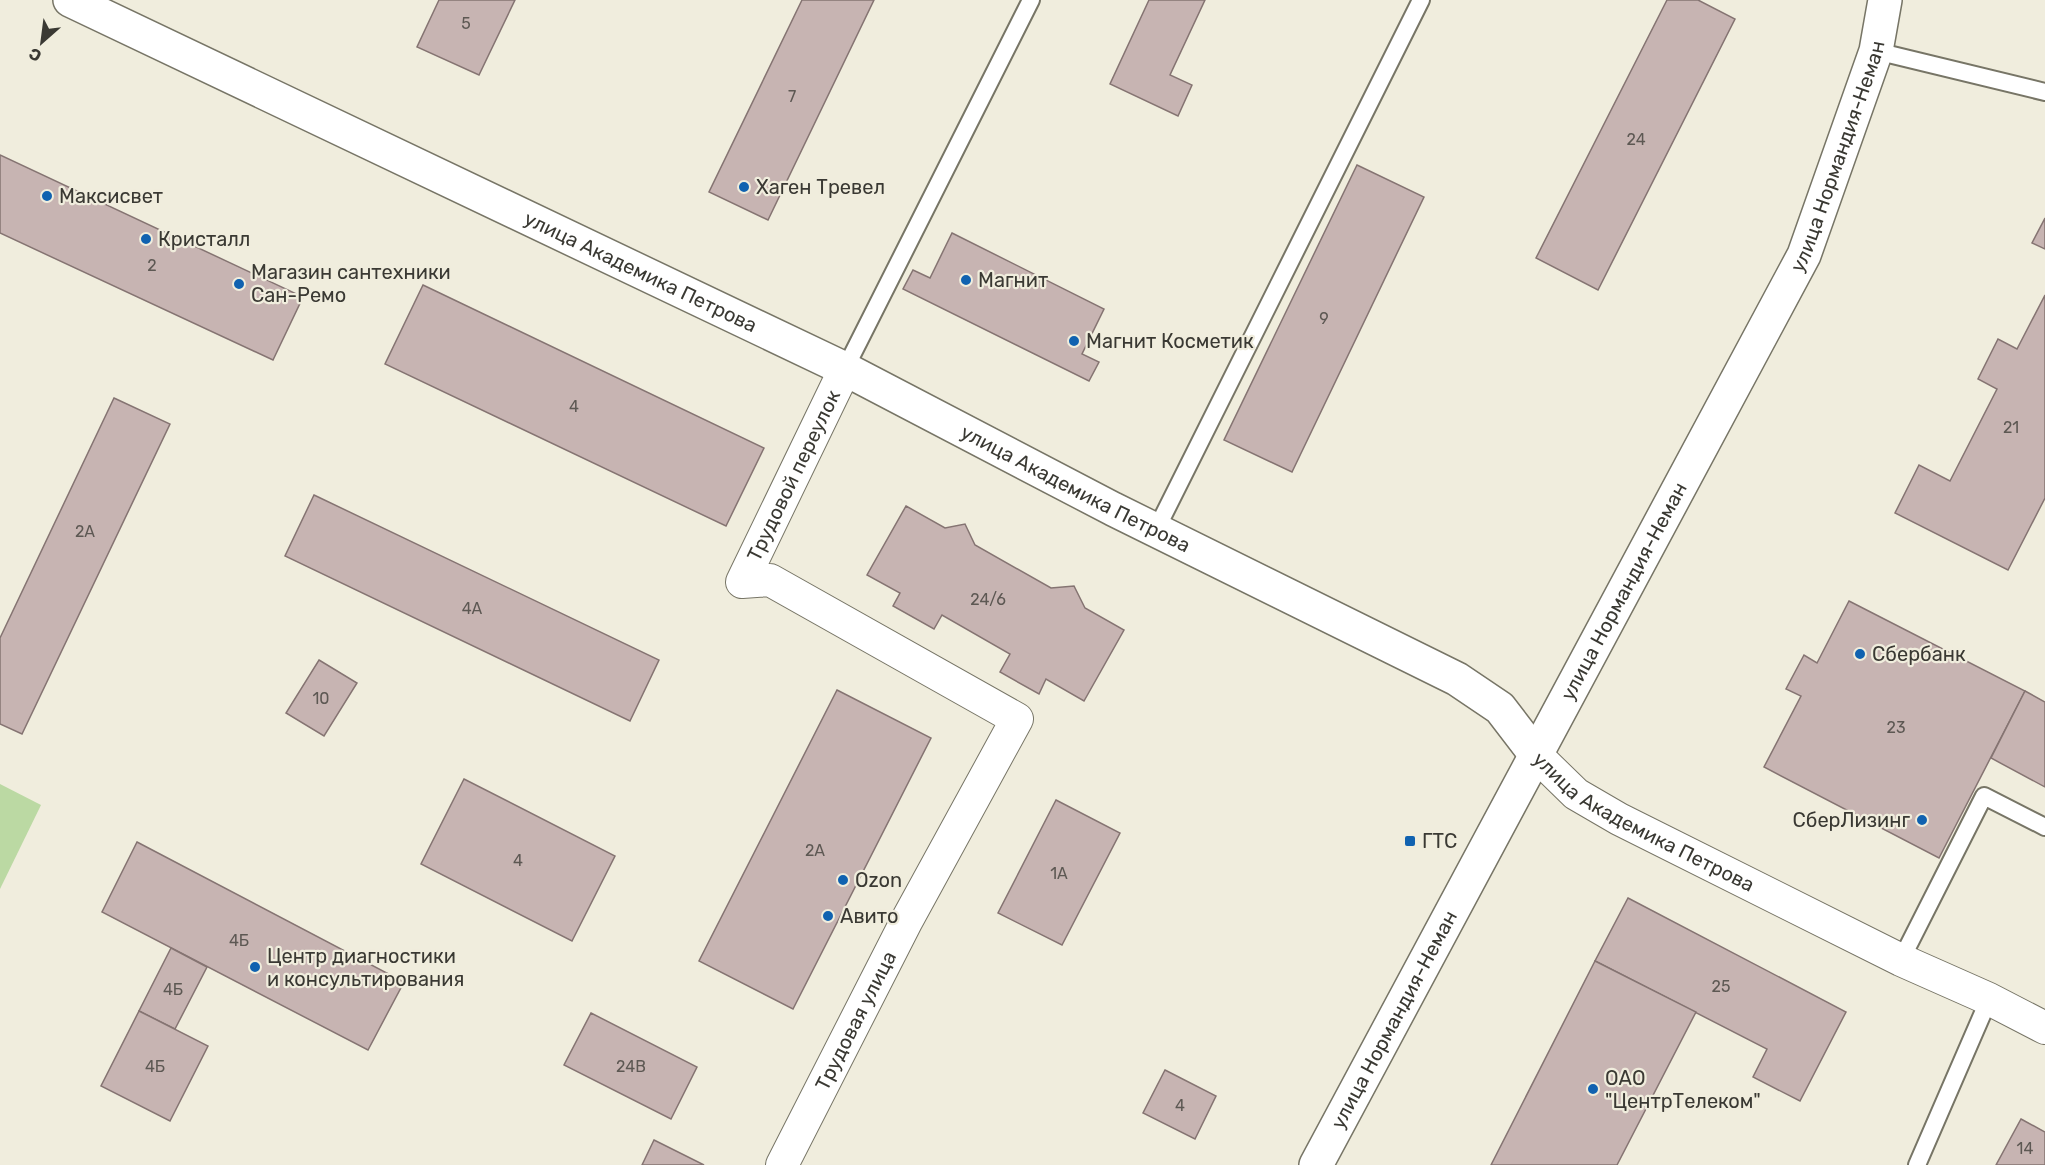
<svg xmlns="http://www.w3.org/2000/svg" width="2045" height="1165" font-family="Rubik,sans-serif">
	<rect width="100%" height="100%" fill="#f0eddd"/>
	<polygon fill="#bbd9a3" points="0,784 41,805 0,889"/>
	<g fill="#c7b4b2" stroke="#857472" stroke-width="1.5">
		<polygon points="439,0 515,0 479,75 417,47"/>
		<polygon points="802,0 874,0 768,220 709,192"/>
		<polygon points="1149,0 1205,0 1170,75 1192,85 1178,116 1110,84"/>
		<polygon points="1667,0 1698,0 1735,19 1598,290 1536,258"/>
		<polygon points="0,155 303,297 273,360 0,233"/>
		<polygon points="1357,165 1424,197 1292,472 1224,440"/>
		<polygon points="2045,218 2045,249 2032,243"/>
		<polygon points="952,233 1104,309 1082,354 1099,362 1089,381 903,289 913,270 930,278"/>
		<polygon points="423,285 764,448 726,526 385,364"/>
		<polygon points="2045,295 2045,498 2008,570 1895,513 1919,465 1950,481 1997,389 1978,379 1998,339 2017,349"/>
		<polygon points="114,398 170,424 22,734 0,724 0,638"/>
		<polygon points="314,495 659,660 630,721 285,556"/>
		<polygon points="906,506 945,528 965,524 975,545 1051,588 1074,586 1085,608 1124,630 1084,701 1046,679 1039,694 1000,672 1010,654 942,615 934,629 893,606 900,593 867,575"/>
		<polygon points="1849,601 2025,691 1939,858 1764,767 1801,696 1786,689 1804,655 1817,663"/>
		<polygon points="319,660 357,683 324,736 286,713"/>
		<polygon points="837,690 931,738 793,1009 699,961"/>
		<polygon points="2025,691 2045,702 2045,787 1991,758"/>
		<polygon points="464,779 615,856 572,941 421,864"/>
		<polygon points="1056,800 1120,833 1062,945 998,913"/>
		<polygon points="137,842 404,982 368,1050 102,912"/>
		<polygon points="1628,898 1846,1012 1800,1101 1753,1077 1767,1049 1595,961"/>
		<polygon points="171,948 207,967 175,1029 139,1011"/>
		<polygon points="1595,961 1696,1012 1617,1165 1491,1165"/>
		<polygon points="139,1011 208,1046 170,1121 101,1086"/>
		<polygon points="591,1013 697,1067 671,1119 564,1065"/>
		<polygon points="1165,1070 1216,1096 1195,1139 1143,1113"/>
		<polygon points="2021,1119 2045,1132 2045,1165 1996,1165"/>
		<polygon points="654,1140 704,1165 642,1165"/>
	</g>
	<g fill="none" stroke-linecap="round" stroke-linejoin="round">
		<defs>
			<g id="service">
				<polyline points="1876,51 2045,92"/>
				<polyline points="845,369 1031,0"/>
				<polyline points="1156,530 1421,0"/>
				<polyline points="1901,960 1984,796 2045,827"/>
				<polyline points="1917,1165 1989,999"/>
			</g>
			<g id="minor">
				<path id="s1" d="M1536,755L1576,794L1619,819L1901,960L1989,999L2045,1028"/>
				<path id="s2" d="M782,1165L907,920L1017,719L770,580L742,582L845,369"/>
			</g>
			<g id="tertiary">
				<path id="s3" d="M70,0L845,369L1113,509L1457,679L1500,708L1536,755"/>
			</g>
			<g id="primary">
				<path id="s4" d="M1316,1165L1804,255L1876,51L1885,0"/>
			</g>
		</defs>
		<use href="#service" stroke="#777566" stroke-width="20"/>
		<use href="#minor" stroke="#777566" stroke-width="34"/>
		<use href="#tertiary" stroke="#777566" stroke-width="36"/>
		<use href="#primary" stroke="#777566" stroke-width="36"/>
		<use href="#service" stroke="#fff" stroke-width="16"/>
		<use href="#minor" stroke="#fff" stroke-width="32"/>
		<use href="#tertiary" stroke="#fff" stroke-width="33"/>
		<use href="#primary" stroke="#fff" stroke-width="33"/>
	</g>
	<g fill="#1062b0" stroke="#f0eddd" stroke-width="2">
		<circle cx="744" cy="187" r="6"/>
		<circle cx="47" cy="196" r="6"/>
		<circle cx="146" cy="239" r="6"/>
		<circle cx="966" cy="280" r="6"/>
		<circle cx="239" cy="284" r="6"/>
		<circle cx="1074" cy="341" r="6"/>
		<circle cx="1860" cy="654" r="6"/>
		<circle cx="1922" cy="820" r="6"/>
		<rect x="1404" y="835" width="12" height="12" rx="3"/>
		<circle cx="843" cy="880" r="6"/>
		<circle cx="828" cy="916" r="6"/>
		<circle cx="255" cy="967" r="6"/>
		<circle cx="1593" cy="1089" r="6"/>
	</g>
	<g text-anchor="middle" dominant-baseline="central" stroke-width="4.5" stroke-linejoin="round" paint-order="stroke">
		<g font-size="16" fill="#5d5853">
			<text x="466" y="23">5</text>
			<text x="792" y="96">7</text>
			<text x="1636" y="139">24</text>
			<text x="152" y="265">2</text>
			<text x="1324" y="318">9</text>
			<text x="574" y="406">4</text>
			<text x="2011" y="427">21</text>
			<text x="85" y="531">2А</text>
			<text x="988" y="599">24/6</text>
			<text x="472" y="608">4А</text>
			<text x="321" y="698">10</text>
			<text x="1896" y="727">23</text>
			<text x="815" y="850">2А</text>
			<text x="518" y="860">4</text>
			<text x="1059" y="873">1А</text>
			<text x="239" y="940">4Б</text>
			<text x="1721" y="986">25</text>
			<text x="173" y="989">4Б</text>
			<text x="155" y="1066">4Б</text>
			<text x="631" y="1066">24В</text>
			<text x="1180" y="1105">4</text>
			<text x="2025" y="1148">14</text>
		</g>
		<g font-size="20" fill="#3a3933" stroke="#f0eddd">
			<text stroke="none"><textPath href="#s4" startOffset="1137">улица Нормандия-Неман</textPath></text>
			<text stroke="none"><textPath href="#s3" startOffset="632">улица Академика Петрова</textPath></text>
			<text stroke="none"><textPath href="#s2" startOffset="934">Трудовой переулок</textPath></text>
			<text stroke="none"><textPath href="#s3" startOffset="1118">улица Академика Петрова</textPath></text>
			<text stroke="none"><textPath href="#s4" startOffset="651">улица Нормандия-Неман</textPath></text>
			<text stroke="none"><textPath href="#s1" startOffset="128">улица Академика Петрова</textPath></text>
			<text stroke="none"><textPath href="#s2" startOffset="162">Трудовая улица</textPath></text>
			<text stroke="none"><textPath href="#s4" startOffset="165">улица Нормандия-Неман</textPath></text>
		</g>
		<g font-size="20" fill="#3a3933" stroke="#f0eddd" text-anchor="start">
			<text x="756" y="187">Хаген Тревел</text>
			<text x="59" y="196">Максисвет</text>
			<text x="158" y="239">Кристалл</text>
			<text x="251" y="272">Магазин сантехники<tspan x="251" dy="23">Сан-Ремо</tspan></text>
			<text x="978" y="280">Магнит</text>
			<text x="1086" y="341">Магнит Косметик</text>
			<text x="1872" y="654">Сбербанк</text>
			<text x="1910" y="820" text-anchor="end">СберЛизинг</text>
			<text x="1422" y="841">ГТС</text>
			<text x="855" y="880">Ozon</text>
			<text x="840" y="916">Авито</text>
			<text x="267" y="956">Центр диагностики<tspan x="267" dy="23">и консультирования</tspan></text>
			<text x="1605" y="1078">ОАО<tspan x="1605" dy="23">"ЦентрТелеком"</tspan></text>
		</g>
	</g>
	<g transform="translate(42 42) rotate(208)" stroke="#f0eddd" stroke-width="4.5" paint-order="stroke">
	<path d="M0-4.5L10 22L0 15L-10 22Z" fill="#3a3933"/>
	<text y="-9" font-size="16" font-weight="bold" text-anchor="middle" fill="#3a3933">С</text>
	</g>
</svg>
